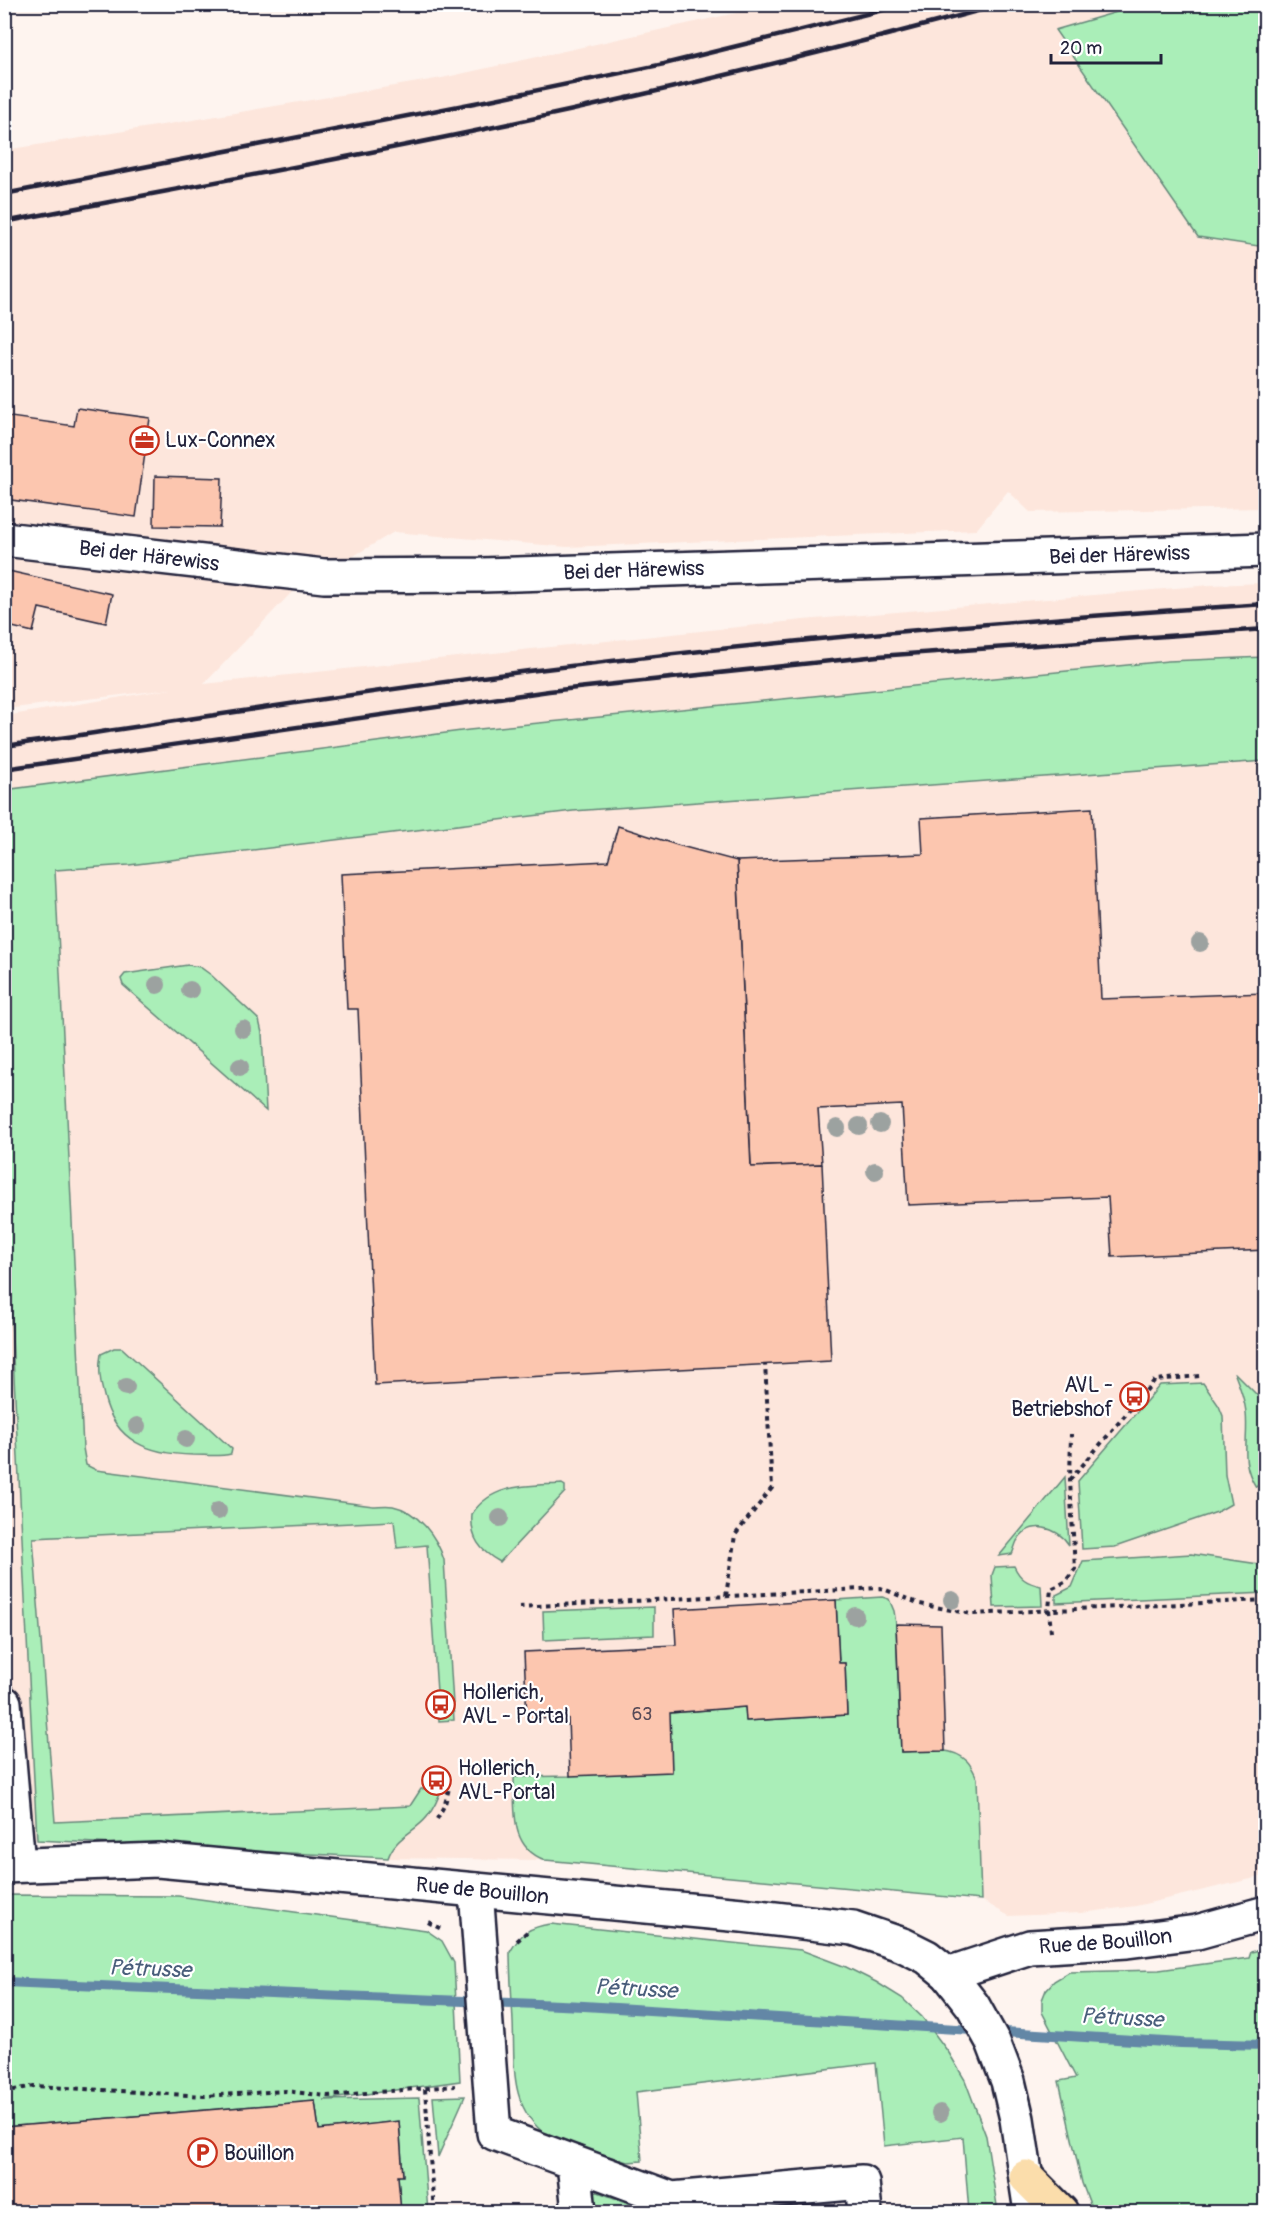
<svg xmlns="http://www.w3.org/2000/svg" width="1270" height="2217" font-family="Pangolin,sans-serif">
	<rect width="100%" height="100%" fill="#fef4ef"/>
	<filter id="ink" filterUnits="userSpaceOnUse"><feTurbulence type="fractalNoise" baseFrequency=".0167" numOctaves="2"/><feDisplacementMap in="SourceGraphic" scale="12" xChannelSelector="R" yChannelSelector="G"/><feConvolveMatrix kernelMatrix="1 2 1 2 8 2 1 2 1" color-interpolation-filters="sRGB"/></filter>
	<g filter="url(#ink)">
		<g fill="#fde6dc">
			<polygon points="772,5 1141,5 1056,29 1198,237 1265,247 1265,508 1030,512 1008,491 976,530 567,547 394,532 291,593 204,684 803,620 1211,585 1265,583 1265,657 1168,661 469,730 5,790 5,716 171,689 5,709 5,150 181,122 442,78"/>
			<polygon points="1265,761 1265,1874 1251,1879 1136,1906 1081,1913 1009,1916 981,1900 545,1860 388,1858 37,1840 5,1841 5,873 129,865 573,811"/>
		</g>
		<g fill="#aaeeb8" stroke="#66887a" stroke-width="1.5">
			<polygon points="1141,5 1265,5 1265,247 1198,237 1055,30"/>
			<path d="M1265,657V761L573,811L129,865L55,870L83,1448L86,1465L96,1470L373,1506C379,1506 387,1505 393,1506C418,1511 437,1537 444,1560L454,1720L439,1721L427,1545L397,1548L394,1521L33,1538L55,1822L410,1806L421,1789L442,1787C439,1797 434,1808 427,1817C414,1833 395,1837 388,1858L37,1840L5,1196L4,790L469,730L1168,661Z"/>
			<polygon points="188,965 200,967 211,975 259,1020 262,1033 266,1111 123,985 121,979 125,974"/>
			<path d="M114,1348H122L232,1449L231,1454C218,1457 206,1455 193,1455C149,1454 115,1442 104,1396C100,1382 98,1368 101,1354Z"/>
			<path d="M1234,1372L1265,1403V1480L1256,1487C1239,1460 1249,1442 1246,1413C1245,1399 1239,1385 1234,1372Z"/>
			<polygon points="1203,1383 1219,1406 1223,1416 1225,1475 1231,1504 1217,1512 1115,1547 1082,1549 1078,1481 1160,1385"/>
			<path d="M1065,1477L1069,1545C1058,1527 1030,1519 1017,1541C1015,1545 1014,1550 1012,1554L999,1556Z"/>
			<path d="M562,1484L565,1486V1492L500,1562C480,1551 470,1538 472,1514C492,1483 529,1486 562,1484Z"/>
			<polygon points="1191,1554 1265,1565 1265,1593 1056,1603 1056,1595 1072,1587 1083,1561"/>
			<path d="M1014,1566C1020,1579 1027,1583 1041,1586L1042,1606L994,1607L992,1575L995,1567Z"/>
			<path d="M882,1597L889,1599L894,1611L896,1624L901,1752C922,1751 951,1745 967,1761C971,1765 974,1772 977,1778L981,1900L545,1860C509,1847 515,1809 514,1777L570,1776L670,1713L745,1707L747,1721L847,1715L845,1663H839L836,1600Z"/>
			<polygon points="654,1607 654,1635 544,1640 543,1611"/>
			<polygon points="5,1895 178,1896 426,1930 442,1941 454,1963 460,2081 323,2100 419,2098 428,2212 401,2212 398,2176 403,2175 399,2121 319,2130 315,2101 5,2127"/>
			<path d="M551,1924L801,1950L846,1967L876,1982L902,1998L922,2017L949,2053L965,2080L986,2136L998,2212H969L963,2137L884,2146L876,2063L636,2092L642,2161L627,2162L548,2136C508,2108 515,2064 513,2022C512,1998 510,1975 510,1952C521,1933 529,1927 551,1924Z"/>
			<polygon points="1265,1949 1265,2212 1093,2212 1082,2183 1059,2081 1076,2078 1042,2012 1042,2000 1046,1990 1054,1981 1069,1972 1159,1970 1249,1958 1251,1952"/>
			<polygon points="465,2096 438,2157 433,2097"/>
			<polygon points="598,2192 631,2204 636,2207 637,2212 591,2212 592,2193"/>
		</g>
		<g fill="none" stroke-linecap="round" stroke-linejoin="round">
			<polyline stroke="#6387a6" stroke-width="10" points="4,1982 584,2006 1181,2043 1266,2045"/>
		</g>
		<g fill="#fcc6af" stroke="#22223b" stroke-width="1.5">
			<polygon points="77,408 150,418 136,517 4,499 4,416 74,426"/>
			<polygon points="155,476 222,478 220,527 154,526"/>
			<polygon points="4,570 112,594 106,623 39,608 33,632 4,625"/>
			<polygon points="1092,808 1101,999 1266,993 1266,1250 1112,1257 1108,1197 908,1205 902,1105 818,1109 822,1164 751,1167 737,861 923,854 921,818"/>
			<polygon points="618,826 677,845 737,861 751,1167 822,1164 831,1361 375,1385 358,1009 347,1009 341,874 608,861"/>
			<polygon points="836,1600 839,1663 845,1663 847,1715 746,1721 745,1707 670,1713 672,1772 570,1776 568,1718 527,1719 524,1652 676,1645 674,1609"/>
			<polygon points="896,1624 941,1625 945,1751 901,1752"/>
			<polygon points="315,2101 319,2130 399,2121 403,2176 398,2176 401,2212 4,2212 4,2127"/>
		</g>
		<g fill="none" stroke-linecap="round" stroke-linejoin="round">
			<defs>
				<g id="minor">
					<path id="s1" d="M4,539L324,576L482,575L1266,550"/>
					<polyline points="4,1703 18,1864"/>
					<path id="s2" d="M4,1866L158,1860L742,1915L853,1928L903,1945L927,1957L948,1974L973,2006L993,2042L1008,2081L1017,2119L1031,2212"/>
					<polyline points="476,1890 494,2133 672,2199 862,2182 865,2212"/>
					<path id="s3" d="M948,1974L1030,1947L1127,1941L1197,1932L1266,1913"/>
					<polyline points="574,2163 579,2212"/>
				</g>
				<polyline id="highway" points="1026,2177 1061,2212"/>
			</defs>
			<use href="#minor" stroke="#22223b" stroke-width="38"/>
			<use href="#highway" stroke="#22223b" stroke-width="38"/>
			<g stroke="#22223b" stroke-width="4" stroke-dasharray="4.5 4.5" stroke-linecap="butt">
				<polyline points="1070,1480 1155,1380 1200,1376"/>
				<polyline points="726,1596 735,1535 772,1488 765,1364"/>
				<polyline points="519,1607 881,1588 920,1604 971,1614 1266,1600"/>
				<polyline points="1051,1632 1049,1609 1051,1589 1065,1582 1075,1569 1070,1481 1071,1434"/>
				<polyline points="437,1819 445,1804 449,1788"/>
				<polyline points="428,1922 443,1930"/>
				<polyline points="517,1941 529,1930"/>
				<polyline points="425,2089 434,2212"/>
				<polyline points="4,2092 34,2086 204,2096 286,2091 327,2096 455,2086"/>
			</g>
			<use href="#minor" stroke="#fff" stroke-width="33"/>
			<use href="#highway" stroke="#fbddab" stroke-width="33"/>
			<g stroke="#22223b" stroke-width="4.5">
				<polyline points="4,194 495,99 664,64 907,4"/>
				<path d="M4,222C169,190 335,161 499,126C668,90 836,50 1003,4"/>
				<path d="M4,746C188,720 370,690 554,668C790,639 1028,619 1266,604"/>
				<polyline points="4,769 549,691 878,656 1266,629"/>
			</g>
		</g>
		<g fill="#9ca2a0">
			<circle cx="1200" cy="943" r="9"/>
			<circle cx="157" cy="985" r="9"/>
			<circle cx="190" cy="990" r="9"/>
			<circle cx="243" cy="1029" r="9"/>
			<circle cx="240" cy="1067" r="9"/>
			<circle cx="880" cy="1124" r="9"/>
			<circle cx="859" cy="1126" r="9"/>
			<circle cx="837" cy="1128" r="9"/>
			<circle cx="875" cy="1171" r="9"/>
			<circle cx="126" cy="1387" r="9"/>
			<circle cx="137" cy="1426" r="9"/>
			<circle cx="186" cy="1439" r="9"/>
			<circle cx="218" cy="1511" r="9"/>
			<circle cx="500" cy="1518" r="9"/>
			<circle cx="952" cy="1600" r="9"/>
			<circle cx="855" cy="1616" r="9"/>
			<circle cx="940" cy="2113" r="9"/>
		</g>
	</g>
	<defs>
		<symbol id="office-ring" viewBox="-11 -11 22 22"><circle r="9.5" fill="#fff" stroke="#c8321e" stroke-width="1.5"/><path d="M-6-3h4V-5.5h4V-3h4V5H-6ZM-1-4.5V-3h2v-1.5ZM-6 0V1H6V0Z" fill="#c8321e"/></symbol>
		<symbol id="bus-ring" viewBox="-11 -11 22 22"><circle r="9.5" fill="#fff" stroke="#c8321e" stroke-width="1.5"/><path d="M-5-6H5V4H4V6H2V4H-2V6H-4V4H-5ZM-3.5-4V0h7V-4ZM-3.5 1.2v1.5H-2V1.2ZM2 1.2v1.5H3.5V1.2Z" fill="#c8321e"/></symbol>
		<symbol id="parking-ring" viewBox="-11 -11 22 22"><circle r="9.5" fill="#fff" stroke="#c8321e" stroke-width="1.5"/><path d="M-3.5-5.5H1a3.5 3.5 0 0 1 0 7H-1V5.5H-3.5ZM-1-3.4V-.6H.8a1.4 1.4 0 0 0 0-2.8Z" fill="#c8321e"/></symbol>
	</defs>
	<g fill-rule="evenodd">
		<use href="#office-ring" x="128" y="424" width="33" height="33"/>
		<use href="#bus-ring" x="1118" y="1380" width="33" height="33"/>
		<use href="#bus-ring" x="424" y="1688" width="33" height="33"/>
		<use href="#bus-ring" x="420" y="1764" width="33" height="33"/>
		<use href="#parking-ring" x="186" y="2136" width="33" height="33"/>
	</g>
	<g text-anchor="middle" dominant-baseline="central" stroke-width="4.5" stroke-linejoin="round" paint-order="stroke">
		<g font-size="18" fill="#584b58">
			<text x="642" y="1714">63</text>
		</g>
		<g font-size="21" fill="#22223b" stroke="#fff" text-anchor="start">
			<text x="165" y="440">Lux-Connex</text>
			<text x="1113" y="1385" text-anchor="end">AVL -<tspan x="1113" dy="24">Betriebshof</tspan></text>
			<text x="462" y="1692">Hollerich,<tspan x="462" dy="24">AVL - Portal</tspan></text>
			<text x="458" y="1768">Hollerich,<tspan x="458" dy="24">AVL-Portal</tspan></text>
			<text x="224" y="2153">Bouillon</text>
		</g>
		<g font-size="21" fill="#22223b" stroke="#fff">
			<text stroke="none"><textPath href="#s1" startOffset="1118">Bei der Härewiss</textPath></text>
			<text stroke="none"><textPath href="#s1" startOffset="146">Bei der Härewiss</textPath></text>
			<text stroke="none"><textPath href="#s1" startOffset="632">Bei der Härewiss</textPath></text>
			<text stroke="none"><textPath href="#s2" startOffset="480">Rue de Bouillon</textPath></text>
			<text stroke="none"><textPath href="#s3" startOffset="162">Rue de Bouillon</textPath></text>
		</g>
		<g font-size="22" font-style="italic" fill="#485d7a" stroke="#fff">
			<text transform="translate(150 1969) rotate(2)">Pétrusse</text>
			<text transform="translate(636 1989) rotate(3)">Pétrusse</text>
			<text transform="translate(1122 2018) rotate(3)">Pétrusse</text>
		</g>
	</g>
	<rect width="1270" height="2217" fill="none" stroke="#fff" stroke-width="24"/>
	<rect x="12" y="12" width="1246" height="2193" fill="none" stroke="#22223b" stroke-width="2" filter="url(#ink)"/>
	<path d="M1051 54v9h110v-9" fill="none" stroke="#22223b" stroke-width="3"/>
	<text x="1060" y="54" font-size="18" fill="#22223b" stroke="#ffffff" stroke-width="4.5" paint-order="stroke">20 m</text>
</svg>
